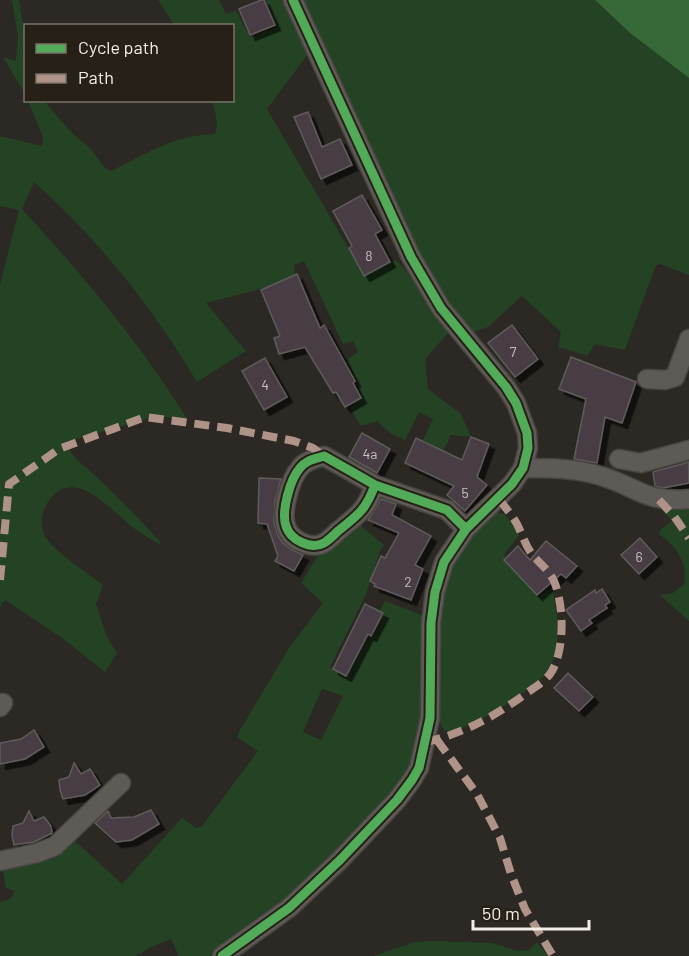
<svg xmlns="http://www.w3.org/2000/svg" width="689" height="956" font-family="Barlow,sans-serif">
	<defs>
		<filter id="shadow"><feDropShadow dx="5.5" dy="5.5" stdDeviation="0" flood-color="#0009"/></filter>
	</defs>
	<rect width="100%" height="100%" fill="#2c2823"/>
	<g fill="#234324" fill-rule="evenodd">
		<polygon points="12,0 19,0 24,31 23,67 25,71 25,94 3,57 16,61 18,36"/>
		<path d="M158,0H219L226,14L236,11L250,37L277,27L266,0H284L308,54L267,109L363,273L396,260C417,281 432,308 450,331L425,359L428,389L461,414L471,437L451,435L443,451L423,440L433,419L419,412L405,440L390,433L377,421L361,426L350,408L362,396L348,359L358,352L353,341L343,344L304,261L294,265L295,275L257,290L206,303L246,351L197,382C153,308 98,239 34,182L22,209C83,275 140,343 188,420L157,416L66,442C72,459 88,468 101,481C121,501 142,521 161,543L159,544C151,539 143,535 135,529C118,516 100,495 79,488C67,485 57,490 50,499C43,508 39,522 44,534C50,549 89,574 103,585L96,604L107,637L117,653L105,672L62,638L5,600L0,607V285L19,210L0,206V136L42,146L43,137L28,101H44L72,133L90,148L105,168L111,171C148,153 173,135 215,134C219,124 215,111 212,101L232,100V26L174,25Z"/>
		<polygon points="300,0 595,0 630,33 689,78 689,275 660,264 656,265 625,350 595,344 587,356 558,347 561,332 522,296 488,327 470,333 455,315 415,247"/>
		<path d="M689,505V621L660,595L673,593L684,584C688,562 676,546 659,534L661,529L672,521L660,508Z"/>
		<path d="M494,512C508,511 513,525 519,535L504,555L508,562L539,597L552,586C557,615 564,645 547,672C537,687 467,733 449,731C444,731 442,728 440,723C438,676 431,598 456,558C466,541 481,527 494,512Z"/>
		<path d="M355,521L384,545L380,551L366,594L330,667L346,672L385,601L424,616L421,727L417,748L400,782L370,819L286,901L210,956H179L171,939L151,947L136,956H0V902L10,899L15,891L6,888L3,870L41,862L74,840L122,884L182,818L196,828L202,826L258,751L237,737L240,730L289,648L323,603L301,583L320,552ZM322,689L343,696L321,740L303,732Z"/>
		<polygon points="429,941 493,943 517,951 529,950 537,942 548,956 373,956 415,942"/>
	</g>
	<polygon fill="#376837" points="595,0 689,0 689,78 630,33"/>
	<g fill="#493e45" stroke="#5e5b5a" stroke-width="1.5" filter="url(#shadow)">
		<polygon points="261,0 264,0 275,25 250,35 239,9"/>
		<polygon points="308,112 322,147 340,139 352,165 321,179 294,117"/>
		<polygon points="362,195 382,230 375,234 390,262 364,276 349,248 352,246 333,211"/>
		<polygon points="297,274 320,328 324,325 355,381 353,383 361,398 345,407 336,392 333,393 305,347 279,354 274,338 280,336 261,290"/>
		<polygon points="512,325 538,359 515,377 488,343"/>
		<polygon points="571,357 636,382 622,423 605,417 597,463 574,459 586,399 559,389"/>
		<polygon points="265,358 287,397 264,410 242,371"/>
		<polygon points="362,433 390,449 377,473 349,457"/>
		<polygon points="471,437 489,444 477,477 487,485 465,511 447,495 454,486 405,463 416,438 462,460"/>
		<polygon points="689,462 689,483 663,488 655,486 653,472"/>
		<polygon points="259,478 281,479 275,502 274,522 278,536 283,543 291,549 303,555 294,571 275,561 278,556 267,524 258,523"/>
		<polygon points="381,499 396,504 392,515 431,536 415,565 423,569 411,600 374,586 375,584 370,581 381,556 385,558 399,533 368,520"/>
		<polygon points="640,538 657,557 639,574 621,555"/>
		<polygon points="546,541 577,566 566,578 561,574 537,595 504,560 518,546 530,560"/>
		<polygon points="602,589 610,602 605,605 607,608 589,620 592,623 581,631 566,610 595,590 596,593"/>
		<polygon points="365,604 383,613 371,636 368,634 346,676 333,669"/>
		<polygon points="568,673 593,697 579,711 554,688"/>
		<polygon points="34,730 44,747 25,759 0,764 0,743 21,739"/>
		<polygon points="74,763 81,774 90,769 100,785 85,795 63,799 60,790 59,780 69,777"/>
		<polygon points="151,810 159,824 132,840 116,842 95,823 108,811 111,818 134,817"/>
		<polygon points="29,811 34,821 44,817 51,826 52,833 34,842 14,845 12,835 13,826 23,823"/>
	</g>
	<g fill="none" stroke-linecap="round" stroke-linejoin="round">
		<defs>
			<g id="minor">
				<polyline points="647,379 665,380 675,377 689,339"/>
				<polyline points="619,459 641,463 689,450"/>
				<path d="M523,468C549,468 576,468 601,476C638,487 644,503 689,499"/>
				<path d="M375,485C365,511 359,514 338,531C334,535 329,540 324,543C311,550 290,540 286,526C281,512 290,479 300,468C306,460 315,459 324,456L375,485L447,510L466,529"/>
				<polyline points="0,707 3,703"/>
				<polyline points="0,861 37,853 55,846 121,783"/>
				<polyline points="222,956 289,908 340,860 397,800 412,780 419,768 430,718 431,623 435,592 444,562 466,529 512,484 523,468 528,448 527,433 516,403 506,387 441,308 411,257 293,0"/>
			</g>
		</defs>
		<use href="#minor" stroke="#484541" stroke-width="21"/>
		<use href="#minor" stroke="#5e5b57" stroke-width="18"/>
		<g stroke="#af9288" stroke-width="8" stroke-dasharray="15 8" stroke-linecap="butt">
			<polyline points="659,500 674,516 689,538"/>
			<polyline points="0,580 9,484 59,449 145,417 227,428 294,441 313,448 324,456"/>
			<polyline points="437,740 477,794 500,838 511,874 525,909 553,956"/>
			<path d="M426,742C465,733 497,715 528,692C537,686 547,680 552,671C565,648 564,605 554,581C549,570 538,562 531,553C525,544 522,534 517,524C512,515 504,506 498,498"/>
		</g>
		<defs>
			<g id="cycleway">
				<path d="M375,485C365,511 359,514 338,531C334,535 329,540 324,543C311,550 290,540 286,526C281,512 290,479 300,468C306,460 315,459 324,456L375,485L447,510L466,529"/>
				<polyline points="222,956 289,908 340,860 397,800 412,780 419,768 430,718 431,623 435,592 444,562 466,529 512,484 523,468 528,448 527,433 516,403 506,387 441,308 411,257 293,0"/>
			</g>
		</defs>
		<use href="#cycleway" stroke="#262016" stroke-width="13"/>
		<use href="#cycleway" stroke="#51ab58" stroke-width="9"/>
	</g>
	<g text-anchor="middle" dominant-baseline="central" stroke-width="5" stroke-linejoin="round" paint-order="stroke">
		<g font-size="14" fill="#c8c1be">
			<text x="369" y="255">8</text>
			<text x="513" y="351">7</text>
			<text x="265" y="384">4</text>
			<text x="370" y="453">4a</text>
			<text x="465" y="492">5</text>
			<text x="639" y="556">6</text>
			<text x="408" y="581">2</text>
		</g>
	</g>
	<rect x="24" y="24" width="210" height="78" fill="#262016" stroke="#78726a" stroke-width="1.5"/>
	<rect x="36" y="44" width="30" height="9" fill="#51ab58" stroke="#78726a" stroke-width="1.5"/>
	<text x="78" y="54" font-size="18" fill="#f2ede7">Cycle path</text>
	<rect x="36" y="74" width="30" height="9" fill="#af9288" stroke="#78726a" stroke-width="1.5"/>
	<text x="78" y="84" font-size="18" fill="#f2ede7">Path</text>
	<path d="M473 920v9h116v-9" fill="none" stroke="#f2ede7" stroke-width="3"/>
	<text x="482" y="920" font-size="18" fill="#f2ede7" stroke="#262016" stroke-width="4.5" paint-order="stroke">50 m</text>
</svg>
